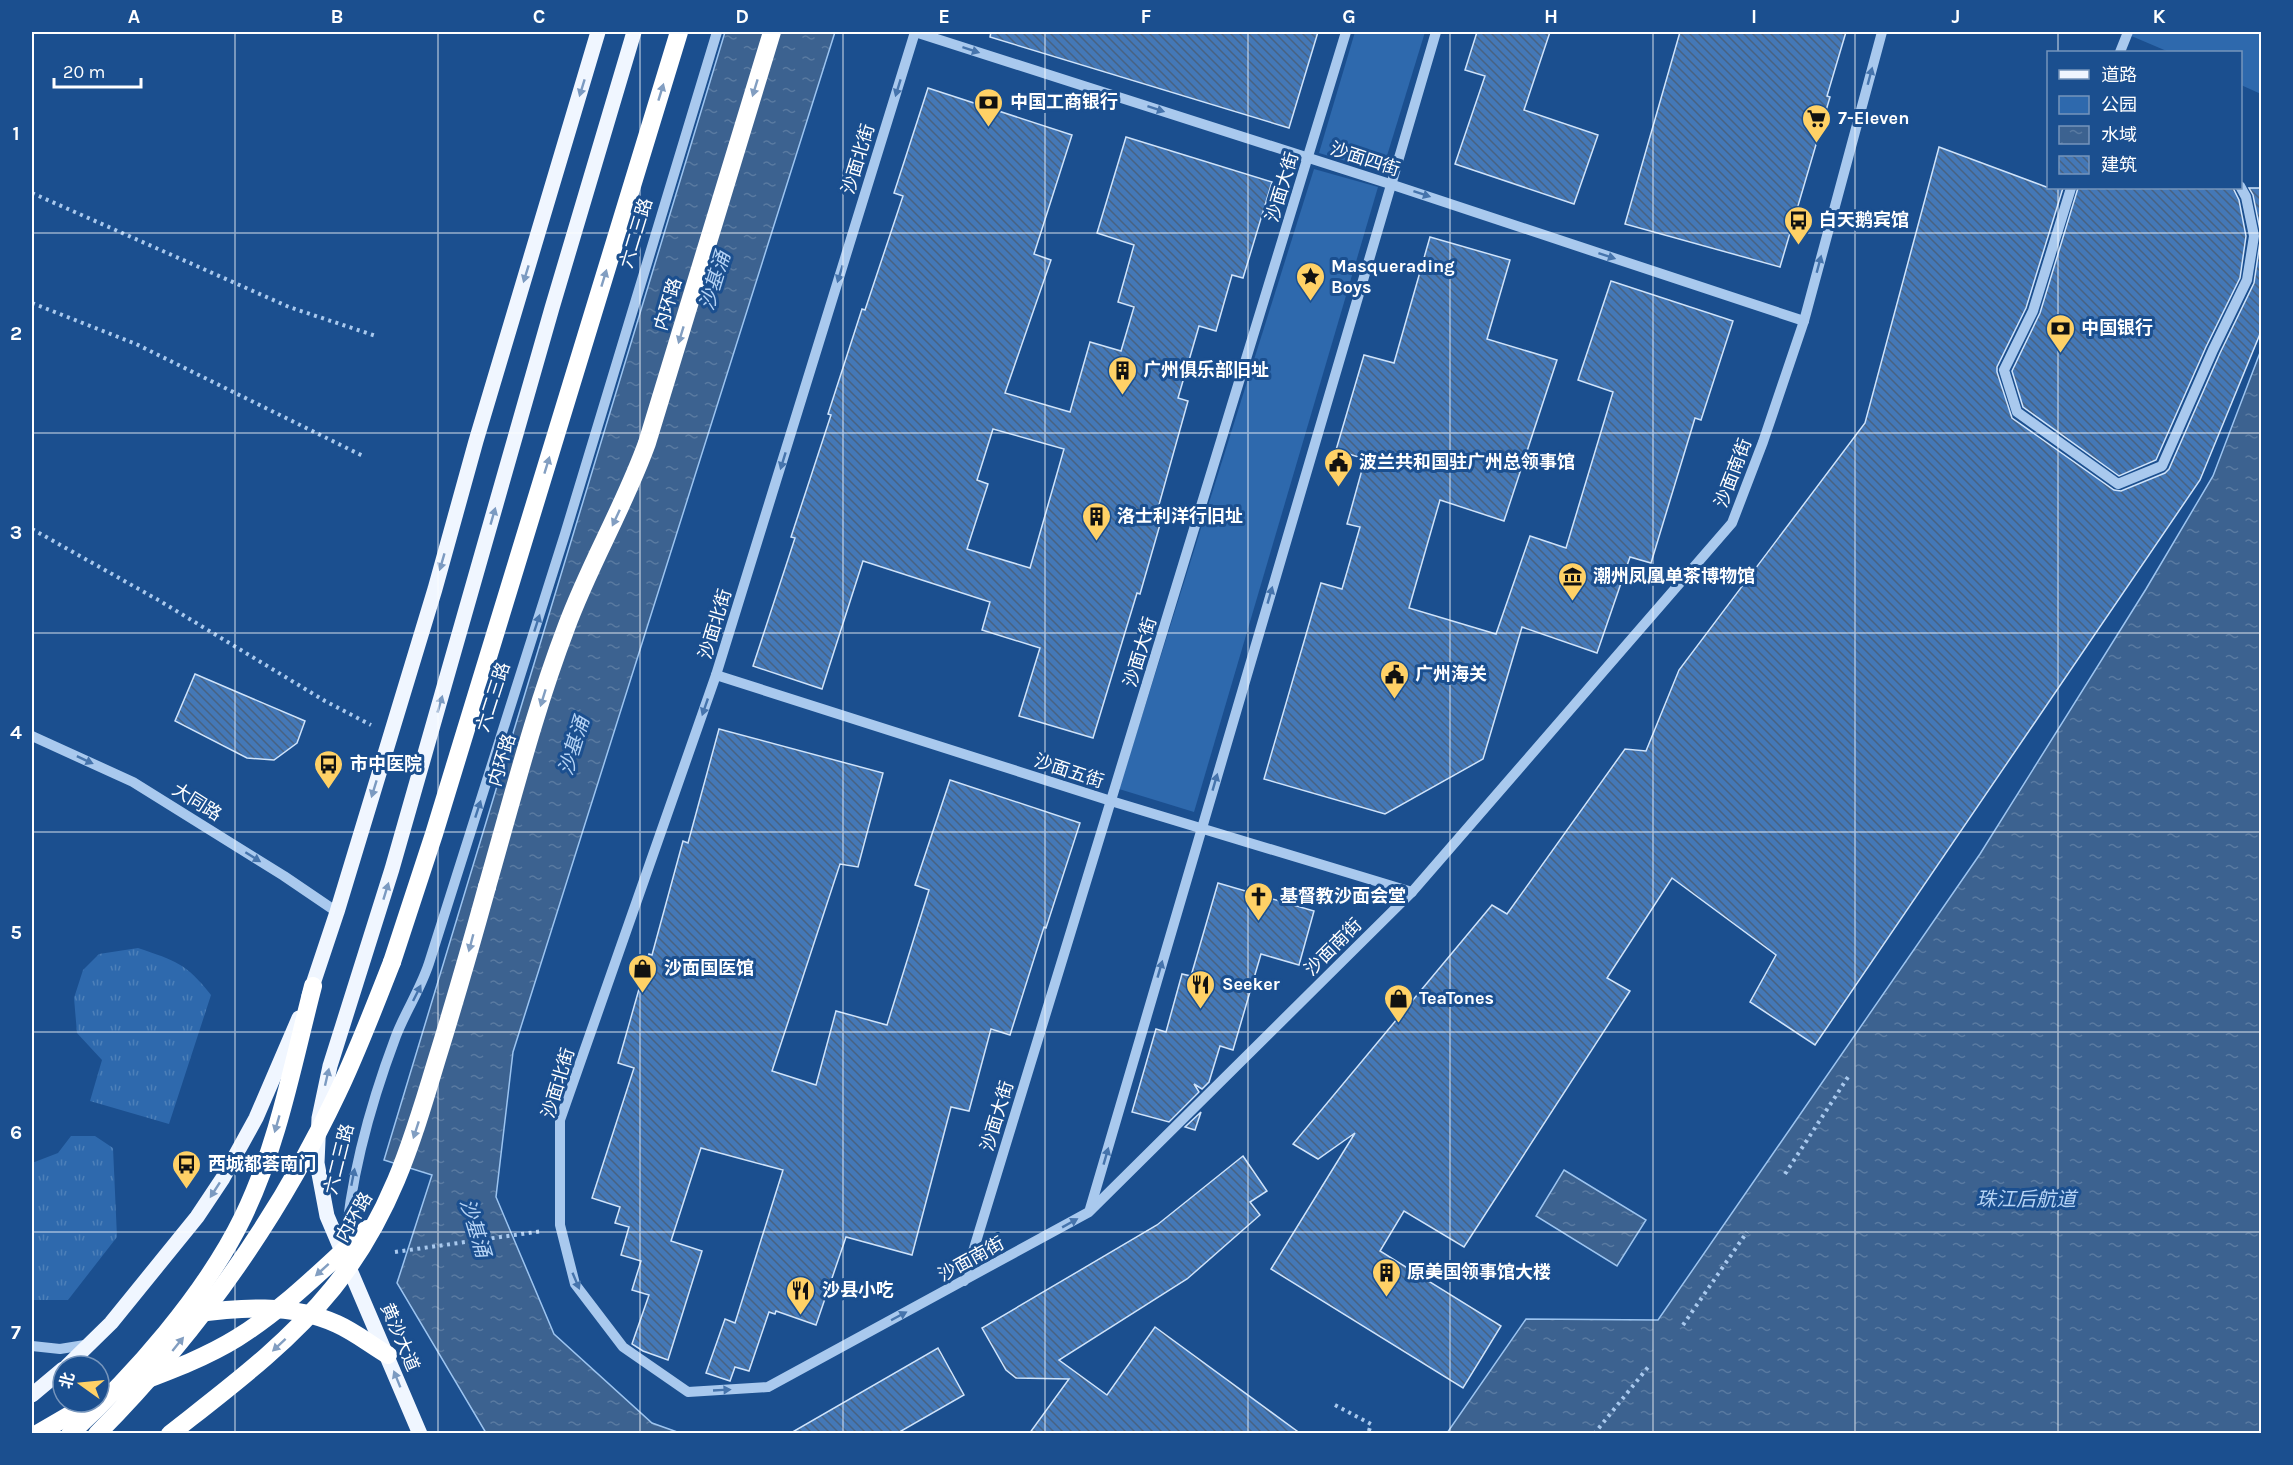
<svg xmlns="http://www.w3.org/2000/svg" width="2293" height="1465" font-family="Karla,'Noto Sans SC',sans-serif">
	<defs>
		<pattern id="grass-tufts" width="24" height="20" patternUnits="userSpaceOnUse" patternTransform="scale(1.5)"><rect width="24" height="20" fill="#2e69ad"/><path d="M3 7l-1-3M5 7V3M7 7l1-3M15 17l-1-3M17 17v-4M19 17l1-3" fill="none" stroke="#4d80b9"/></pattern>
		<pattern id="water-ripples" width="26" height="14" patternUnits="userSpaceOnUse" patternTransform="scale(1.5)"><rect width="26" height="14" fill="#3c6290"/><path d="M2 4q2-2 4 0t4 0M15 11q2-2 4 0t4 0" fill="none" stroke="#597aa1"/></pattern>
		<pattern id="building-back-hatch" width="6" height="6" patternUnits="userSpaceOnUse" patternTransform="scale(1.5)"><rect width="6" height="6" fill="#4478b7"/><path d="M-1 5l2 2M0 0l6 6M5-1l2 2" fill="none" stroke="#486282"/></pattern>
	</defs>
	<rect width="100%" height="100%" fill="#1b4f8f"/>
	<g fill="url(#grass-tufts)">
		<path d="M138,948C176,961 186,963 211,995L169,1124L90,1101L102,1060L77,1033L74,998L83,970L99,954Z"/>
		<polygon points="71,1136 95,1136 113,1148 117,1237 68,1300 32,1300 32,1163 58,1153"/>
	</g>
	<g fill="#2e69ad">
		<polygon points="1355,32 1425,32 1382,172 1319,153"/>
		<polygon points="2122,32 2261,32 2261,94 2241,85 2240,52 2169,52"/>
		<polygon points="1314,169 1378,187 1194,812 1119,789"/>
	</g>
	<g fill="url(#water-ripples)" stroke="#9cc4f0" stroke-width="1.5">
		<polygon points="725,32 835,32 513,1052 496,1197 554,1334 652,1423 680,1433 486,1433 397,1283 432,1175 384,1160"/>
		<polygon points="2261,350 2261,1433 1447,1433 1526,1319 1658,1320 1980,854 2146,589 2213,476"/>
		<polygon points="1564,1170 1646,1220 1617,1266 1536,1216"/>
	</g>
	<g fill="url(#building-back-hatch)" stroke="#cfe3fa" stroke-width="1.5" fill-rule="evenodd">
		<polygon points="991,32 1318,32 1289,128 990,37"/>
		<polygon points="1477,32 1550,32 1524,110 1598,135 1574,204 1455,164 1485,76 1465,70"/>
		<polygon points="1680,32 1846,32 1827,96 1830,97 1780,267 1625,224"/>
		<path d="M928,88L1072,135L1034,254L1051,260L1005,393L1070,412L1090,342L1121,351L1134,307L1118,302L1134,245L1097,233L1126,137L1272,182L1243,278L1232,275L1216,331L1199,326L1178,398L1188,401L1155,519L1161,521L1140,594L1137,593L1093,738L1019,716L1040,648L982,630L990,602L863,561L822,689L753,666L795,538L791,537L831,415L828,414L862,309L865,310L903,196L894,193ZM993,429L1064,449L1030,568L967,549L988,484L977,480Z"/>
		<polygon points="1939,147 2049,188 2063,188 2026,308 1997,367 1997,372 2012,418 2114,490 2121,491 2165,473 2169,469 2220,353 2254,283 2261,235 2253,195 2249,188 2262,188 2262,329 2200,480 1815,1045 1750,1002 1776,955 1672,878 1607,978 1630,991 1464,1247 1404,1211 1380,1251 1501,1326 1463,1388 1271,1269 1355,1133 1318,1159 1293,1144 1492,905 1507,914 1625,749 1646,751 1679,670 1865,423"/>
		<polygon points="2078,188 2233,188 2239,200 2246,236 2240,278 2206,347 2156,460 2119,476 2023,407 2012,371 2040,313"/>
		<polygon points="1430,237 1510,260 1487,339 1557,360 1504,521 1440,500 1409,608 1496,634 1530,536 1566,548 1613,392 1578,380 1611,281 1733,321 1701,420 1695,418 1651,563 1630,557 1597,653 1522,627 1483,759 1385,814 1264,779 1321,583 1342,589 1360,527 1347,524 1365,459 1336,450 1364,355 1394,363"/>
		<polygon points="195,674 305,721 297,743 274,760 247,758 175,721"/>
		<polygon points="719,729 883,773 858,867 840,864 772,1071 816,1085 836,1011 887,1025 929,890 915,885 950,780 1080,823 1046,928 1044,927 1010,1035 991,1029 969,1111 951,1107 912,1255 846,1237 816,1325 776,1311 775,1314 769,1312 749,1371 735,1367 730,1381 706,1373 725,1319 735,1323 783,1170 701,1148 671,1241 702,1251 668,1360 643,1351 632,1344 649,1295 632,1290 641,1261 621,1255 629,1227 615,1223 620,1207 592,1198 634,1068 618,1063 649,954 652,955 683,841 688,843"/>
		<polygon points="1218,883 1314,911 1299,965 1261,954 1233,1050 1220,1046 1209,1082 1202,1089 1194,1084 1199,1092 1169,1122 1132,1112 1156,1029 1166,1032 1182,974 1191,976"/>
		<polygon points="1201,1112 1195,1130 1185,1127"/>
		<polygon points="1243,1156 1267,1191 1250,1202 1260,1215 1187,1279 1059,1360 1107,1395 1155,1327 1301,1434 1029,1434 1069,1379 1016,1378 1006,1370 982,1328 1157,1225"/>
		<polygon points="938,1348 964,1395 896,1434 789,1434"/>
	</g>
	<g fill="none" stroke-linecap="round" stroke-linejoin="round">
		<g stroke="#a9c9ee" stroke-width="4" stroke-dasharray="3 4.5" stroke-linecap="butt">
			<polyline points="32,193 289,307 376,336"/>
			<polyline points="32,303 136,344 363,456"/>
			<polyline points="32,529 160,601 325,701 371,725"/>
			<polyline points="1785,1174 1850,1074"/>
			<polyline points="395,1252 543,1231"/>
			<polyline points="1683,1325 1747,1232"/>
			<polyline points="1335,1405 1371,1424 1368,1434"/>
			<polyline points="1594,1434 1649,1366"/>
		</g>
		<g stroke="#a9c9ee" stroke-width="10">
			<polyline points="915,32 716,675 560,1120 560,1225 575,1284 623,1347 688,1392 768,1387 1089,1212 1412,892 1732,523 1763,442 1804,321 1882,32"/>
			<polyline points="915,32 1390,184 1804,321"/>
			<polyline points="2120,52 2128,32"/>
			<polyline points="2071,188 2033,311 2004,370 2017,412 2118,484 2162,466 2213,350 2247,280 2254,236 2246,197 2240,186"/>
			<polyline points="716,675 1111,801 1412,892"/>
			<polyline points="32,736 133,782 284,876 337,912"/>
			<polyline points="1090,1209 1436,32"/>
			<path d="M345,1250C350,1176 370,1105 396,1036C406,1010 422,987 430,960L565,534L717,32"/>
			<polyline points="964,1281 1346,32"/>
			<polyline points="32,1346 60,1349 91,1344"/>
		</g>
		<g stroke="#f0f6ff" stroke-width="15">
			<polyline points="309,996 337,912 435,589 476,441 598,32"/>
			<polyline points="67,1366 111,1323 197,1217 223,1178 256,1118 299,1018"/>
			<polyline points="32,1395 63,1369"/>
			<polyline points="420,1434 327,1216 317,1163 319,1118 330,1066 392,869 552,308 634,32"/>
		</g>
		<g stroke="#fff" stroke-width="18">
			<path d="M487,887C512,800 534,712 566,628C589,565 624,507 647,443L772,32"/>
			<polyline points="392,962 434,834 679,32"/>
			<path d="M191,1314C239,1307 291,1303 337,1324C355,1332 371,1345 388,1355"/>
			<polyline points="37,1434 92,1402"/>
			<path d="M70,1434C134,1375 205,1295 243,1217C278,1145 293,1063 313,986"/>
		</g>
		<g stroke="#fff" stroke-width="18">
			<path d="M99,1398C145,1379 195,1364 237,1338C285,1308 325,1267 367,1229"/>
			<path d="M97,1434C196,1334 278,1219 338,1092C358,1050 375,1005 392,962"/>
			<path d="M170,1434C227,1389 287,1345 333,1288C389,1218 411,1146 436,1062C454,1004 471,945 487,887"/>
		</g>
	</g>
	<defs><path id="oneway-solid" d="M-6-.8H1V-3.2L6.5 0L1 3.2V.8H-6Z" transform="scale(1.5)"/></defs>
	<g fill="#4674ac">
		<use href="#oneway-solid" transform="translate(971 50) rotate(18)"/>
		<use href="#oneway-solid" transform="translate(1870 76) rotate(-75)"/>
		<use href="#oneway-solid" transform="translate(898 88) rotate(107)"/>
		<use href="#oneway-solid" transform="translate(1156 109) rotate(18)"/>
		<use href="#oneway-solid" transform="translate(1422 194) rotate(18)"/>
		<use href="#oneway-solid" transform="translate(1607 256) rotate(18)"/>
		<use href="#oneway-solid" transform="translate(1819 264) rotate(-75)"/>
		<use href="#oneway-solid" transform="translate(840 274) rotate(107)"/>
		<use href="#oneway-solid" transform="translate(783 461) rotate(107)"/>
		<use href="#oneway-solid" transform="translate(1270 595) rotate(-74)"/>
		<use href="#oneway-solid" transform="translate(537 623) rotate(-72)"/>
		<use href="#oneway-solid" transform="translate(705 707) rotate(109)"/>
		<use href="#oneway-solid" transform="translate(85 760) rotate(25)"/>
		<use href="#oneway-solid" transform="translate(1215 782) rotate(-74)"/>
		<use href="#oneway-solid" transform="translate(478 809) rotate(-72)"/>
		<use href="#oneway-solid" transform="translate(253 857) rotate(32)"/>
		<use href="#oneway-solid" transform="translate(1160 969) rotate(-74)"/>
		<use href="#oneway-solid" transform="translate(417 993) rotate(-64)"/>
		<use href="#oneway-solid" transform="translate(1106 1156) rotate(-74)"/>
		<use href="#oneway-solid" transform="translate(353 1177) rotate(-79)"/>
		<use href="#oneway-solid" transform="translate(1070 1223) rotate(-29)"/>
		<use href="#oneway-solid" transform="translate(576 1281) rotate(67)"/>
		<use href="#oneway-solid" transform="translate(899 1316) rotate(-28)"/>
		<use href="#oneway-solid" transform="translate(722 1390) rotate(-3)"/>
	</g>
	<g fill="#7b9ac1">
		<use href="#oneway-solid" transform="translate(582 88) rotate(107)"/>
		<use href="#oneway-solid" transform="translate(526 274) rotate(107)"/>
		<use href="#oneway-solid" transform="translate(493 516) rotate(-74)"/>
		<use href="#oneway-solid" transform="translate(442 562) rotate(106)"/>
		<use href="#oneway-solid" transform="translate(440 704) rotate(-74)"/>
		<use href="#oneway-solid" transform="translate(374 789) rotate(107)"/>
		<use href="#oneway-solid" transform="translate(386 891) rotate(-73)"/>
		<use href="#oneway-solid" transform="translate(327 1077) rotate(-77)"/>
		<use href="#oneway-solid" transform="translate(215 1190) rotate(123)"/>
		<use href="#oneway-solid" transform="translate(397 1379) rotate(-112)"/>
	</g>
	<g fill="#829ec1">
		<use href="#oneway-solid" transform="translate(755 88) rotate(107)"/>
		<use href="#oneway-solid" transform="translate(661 92) rotate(-73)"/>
		<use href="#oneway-solid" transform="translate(604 278) rotate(-73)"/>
		<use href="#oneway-solid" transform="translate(681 335) rotate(107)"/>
		<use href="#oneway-solid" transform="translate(547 465) rotate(-73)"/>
		<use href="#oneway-solid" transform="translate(616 518) rotate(115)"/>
		<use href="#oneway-solid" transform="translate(543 698) rotate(107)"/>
		<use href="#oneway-solid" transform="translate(471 943) rotate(105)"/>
		<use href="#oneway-solid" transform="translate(277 1124) rotate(106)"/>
		<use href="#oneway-solid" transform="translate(416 1130) rotate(108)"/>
		<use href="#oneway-solid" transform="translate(322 1270) rotate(138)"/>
		<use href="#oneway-solid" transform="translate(178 1344) rotate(-51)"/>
		<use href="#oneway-solid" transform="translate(279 1345) rotate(137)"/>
	</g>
	<path fill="none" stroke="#fff" stroke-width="1.5" stroke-opacity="0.55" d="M235,32V1434M438,32V1434M640,32V1434M843,32V1434M1045,32V1434M1248,32V1434M1450,32V1434M1653,32V1434M1855,32V1434M2058,32V52M2058,188V1434M32,233H2262M32,433H2262M32,633H2262M32,832H2262M32,1032H2262M32,1232H2262"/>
	<defs>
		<symbol id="bank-pin" viewBox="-11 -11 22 30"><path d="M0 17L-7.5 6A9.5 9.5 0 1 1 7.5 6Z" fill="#ffd166" stroke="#1b4f8f"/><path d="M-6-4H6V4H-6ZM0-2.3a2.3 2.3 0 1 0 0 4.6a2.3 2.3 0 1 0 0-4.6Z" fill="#111"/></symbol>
		<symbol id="supermarket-pin" viewBox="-11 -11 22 30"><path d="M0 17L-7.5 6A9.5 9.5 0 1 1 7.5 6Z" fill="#ffd166" stroke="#1b4f8f"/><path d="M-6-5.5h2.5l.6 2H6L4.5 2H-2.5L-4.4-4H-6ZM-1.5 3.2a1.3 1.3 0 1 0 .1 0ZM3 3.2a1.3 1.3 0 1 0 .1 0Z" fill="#111"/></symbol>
		<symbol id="bus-pin" viewBox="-11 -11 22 30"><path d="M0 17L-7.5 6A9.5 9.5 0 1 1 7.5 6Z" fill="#ffd166" stroke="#1b4f8f"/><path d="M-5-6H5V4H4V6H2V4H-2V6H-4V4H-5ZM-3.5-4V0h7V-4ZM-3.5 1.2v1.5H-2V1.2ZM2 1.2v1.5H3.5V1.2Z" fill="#111"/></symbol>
		<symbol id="sight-pin" viewBox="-11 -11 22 30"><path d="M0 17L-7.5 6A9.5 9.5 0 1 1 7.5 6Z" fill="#ffd166" stroke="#1b4f8f"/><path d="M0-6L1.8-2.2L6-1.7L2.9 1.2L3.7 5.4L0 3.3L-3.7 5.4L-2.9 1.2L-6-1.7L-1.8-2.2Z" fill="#111"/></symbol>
		<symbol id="building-pin" viewBox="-11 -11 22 30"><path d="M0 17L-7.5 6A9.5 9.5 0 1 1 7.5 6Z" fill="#ffd166" stroke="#1b4f8f"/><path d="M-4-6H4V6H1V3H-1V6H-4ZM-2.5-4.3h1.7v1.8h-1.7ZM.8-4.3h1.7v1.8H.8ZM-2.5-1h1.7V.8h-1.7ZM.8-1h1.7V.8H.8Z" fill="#111"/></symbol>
		<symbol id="civic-pin" viewBox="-11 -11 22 30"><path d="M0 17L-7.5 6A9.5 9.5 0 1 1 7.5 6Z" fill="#ffd166" stroke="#1b4f8f"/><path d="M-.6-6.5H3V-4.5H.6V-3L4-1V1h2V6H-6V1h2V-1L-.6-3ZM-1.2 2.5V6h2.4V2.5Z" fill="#111"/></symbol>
		<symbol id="museum-pin" viewBox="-11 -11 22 30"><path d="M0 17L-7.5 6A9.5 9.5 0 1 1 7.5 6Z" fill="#ffd166" stroke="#1b4f8f"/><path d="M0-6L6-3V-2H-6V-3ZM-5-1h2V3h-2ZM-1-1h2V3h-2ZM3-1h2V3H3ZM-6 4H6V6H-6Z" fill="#111"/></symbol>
		<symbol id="church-pin" viewBox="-11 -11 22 30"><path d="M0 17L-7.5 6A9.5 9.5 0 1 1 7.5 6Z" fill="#ffd166" stroke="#1b4f8f"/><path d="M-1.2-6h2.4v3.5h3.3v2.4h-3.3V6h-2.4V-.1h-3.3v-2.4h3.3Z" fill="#111"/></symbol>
		<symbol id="shop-pin" viewBox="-11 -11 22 30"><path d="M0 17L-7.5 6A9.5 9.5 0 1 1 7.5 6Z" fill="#ffd166" stroke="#1b4f8f"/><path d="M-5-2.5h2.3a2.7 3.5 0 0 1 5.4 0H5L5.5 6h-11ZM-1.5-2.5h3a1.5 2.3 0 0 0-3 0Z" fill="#111"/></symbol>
		<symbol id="restaurant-pin" viewBox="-11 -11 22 30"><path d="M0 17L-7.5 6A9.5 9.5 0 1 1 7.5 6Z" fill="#ffd166" stroke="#1b4f8f"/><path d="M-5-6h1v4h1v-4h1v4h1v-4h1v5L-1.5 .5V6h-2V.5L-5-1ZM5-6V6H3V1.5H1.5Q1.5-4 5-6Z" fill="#111"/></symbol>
	</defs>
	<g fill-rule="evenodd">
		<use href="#bank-pin" x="972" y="86" width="33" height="45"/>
		<use href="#supermarket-pin" x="1800" y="102" width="33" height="45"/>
		<use href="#bus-pin" x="1782" y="204" width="33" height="45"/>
		<use href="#sight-pin" x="1294" y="260" width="33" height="45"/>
		<use href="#bank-pin" x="2044" y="312" width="33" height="45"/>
		<use href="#building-pin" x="1106" y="354" width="33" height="45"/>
		<use href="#civic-pin" x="1322" y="446" width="33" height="45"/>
		<use href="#building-pin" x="1080" y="500" width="33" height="45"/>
		<use href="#museum-pin" x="1556" y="560" width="33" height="45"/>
		<use href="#civic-pin" x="1378" y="658" width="33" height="45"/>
		<use href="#bus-pin" x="312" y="748" width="33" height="45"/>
		<use href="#church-pin" x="1242" y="880" width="33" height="45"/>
		<use href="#shop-pin" x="626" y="952" width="33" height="45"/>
		<use href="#restaurant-pin" x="1184" y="968" width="33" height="45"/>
		<use href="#shop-pin" x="1382" y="982" width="33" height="45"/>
		<use href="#bus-pin" x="170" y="1148" width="33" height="45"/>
		<use href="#building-pin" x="1370" y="1256" width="33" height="45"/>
		<use href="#restaurant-pin" x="784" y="1274" width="33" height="45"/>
	</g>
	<g text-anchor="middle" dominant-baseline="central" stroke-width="6" stroke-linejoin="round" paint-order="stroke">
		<g font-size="18" font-weight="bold" fill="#fff" stroke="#1b4f8f" text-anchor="start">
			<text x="1010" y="102">中国工商银行</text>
			<text x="1838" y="118">7-Eleven</text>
			<text x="1819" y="220">白天鹅宾馆</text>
			<text x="1331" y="266">Masquerading<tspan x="1331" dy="21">Boys</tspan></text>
			<text x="2081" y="328">中国银行</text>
			<text x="1143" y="370">广州俱乐部旧址</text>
			<text x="1359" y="462">波兰共和国驻广州总领事馆</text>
			<text x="1117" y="516">洛士利洋行旧址</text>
			<text x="1593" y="576">潮州凤凰单茶博物馆</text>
			<text x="1415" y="674">广州海关</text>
			<text x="350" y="764">市中医院</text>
			<text x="1280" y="896">基督教沙面会堂</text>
			<text x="664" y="968">沙面国医馆</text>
			<text x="1222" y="984">Seeker</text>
			<text x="1419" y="998">TeaTones</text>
			<text x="208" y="1164">西城都荟南门</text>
			<text x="1407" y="1272">原美国领事馆大楼</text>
			<text x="822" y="1290">沙县小吃</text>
		</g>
		<g font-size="18" fill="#fff" stroke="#1b4f8f">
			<text transform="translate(858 159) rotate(-73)">沙面北街</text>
			<text transform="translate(1365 159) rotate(18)">沙面四街</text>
			<text transform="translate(1282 187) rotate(-73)">沙面大街</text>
			<text transform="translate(636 233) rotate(-73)">六二三路</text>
			<text transform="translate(668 304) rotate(-73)">内环路</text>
			<text transform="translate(1733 473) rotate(-69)">沙面南街</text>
			<text transform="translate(715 624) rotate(-73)">沙面北街</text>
			<text transform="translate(1140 652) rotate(-73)">沙面大街</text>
			<text transform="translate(493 697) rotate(-72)">六二三路</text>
			<text transform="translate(502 760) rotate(-73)">内环路</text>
			<text transform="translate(1069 771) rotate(18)">沙面五街</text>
			<text transform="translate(197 802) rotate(32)">大同路</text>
			<text transform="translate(1333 947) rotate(-45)">沙面南街</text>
			<text transform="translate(558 1083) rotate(-73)">沙面北街</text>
			<text transform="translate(997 1116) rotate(-73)">沙面大街</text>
			<text transform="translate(339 1159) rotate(-76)">六二三路</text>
			<text transform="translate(354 1217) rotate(-60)">内环路</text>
			<text transform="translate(971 1259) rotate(-29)">沙面南街</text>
			<text transform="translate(400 1337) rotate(67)">黄沙大道</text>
		</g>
		<g font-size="20" font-style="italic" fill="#b5d3f5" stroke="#1b4f8f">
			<text transform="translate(715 281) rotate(-73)">沙基涌</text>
			<text transform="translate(574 746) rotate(-73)">沙基涌</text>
			<text x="2026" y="1199">珠江后航道</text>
			<text transform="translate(475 1228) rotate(73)">沙基涌</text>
		</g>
	</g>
	<rect width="2293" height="1465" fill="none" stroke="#1b4f8f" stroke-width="66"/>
	<rect x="2047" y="51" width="195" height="138" fill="#1b4f8f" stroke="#7695bc" stroke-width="1.5"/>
	<rect x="2059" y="70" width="30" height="9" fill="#f0f6ff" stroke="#7695bc" stroke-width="1.5"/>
	<text x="2101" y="81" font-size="18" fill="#ffffff">道路</text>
	<rect x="2059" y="96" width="30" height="18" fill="#2e69ad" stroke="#7695bc" stroke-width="1.5"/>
	<text x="2101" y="111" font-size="18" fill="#ffffff">公园</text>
	<rect x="2059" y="126" width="30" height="18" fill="url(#water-ripples)" stroke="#7695bc" stroke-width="1.5"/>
	<text x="2101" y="141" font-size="18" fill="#ffffff">水域</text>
	<rect x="2059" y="156" width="30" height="18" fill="url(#building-back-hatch)" stroke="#7695bc" stroke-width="1.5"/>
	<text x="2101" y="171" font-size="18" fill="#ffffff">建筑</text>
	<g transform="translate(81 1384) rotate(285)"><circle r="28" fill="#1b4f8f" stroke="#7695bc" stroke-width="1.5"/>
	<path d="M0-4.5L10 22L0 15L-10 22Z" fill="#ffd166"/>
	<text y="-9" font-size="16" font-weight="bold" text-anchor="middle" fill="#ffffff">北</text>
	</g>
	<path d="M54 78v9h87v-9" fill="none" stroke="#ffffff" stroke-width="3"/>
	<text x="63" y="78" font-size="18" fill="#ffffff" stroke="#1b4f8f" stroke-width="4.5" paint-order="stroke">20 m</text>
	<rect x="33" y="33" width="2227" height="1399" fill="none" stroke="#fff" stroke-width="2"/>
	<g font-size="20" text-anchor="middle" font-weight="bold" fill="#fff">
		<text x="134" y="23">A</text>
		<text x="337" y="23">B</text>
		<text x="539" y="23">C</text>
		<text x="742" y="23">D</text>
		<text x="944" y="23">E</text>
		<text x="1146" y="23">F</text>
		<text x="1349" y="23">G</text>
		<text x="1551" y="23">H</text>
		<text x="1754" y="23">I</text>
		<text x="1956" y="23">J</text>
		<text x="2159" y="23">K</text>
		<text x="16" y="140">1</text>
		<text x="16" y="340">2</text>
		<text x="16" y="539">3</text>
		<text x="16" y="739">4</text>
		<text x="16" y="939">5</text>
		<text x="16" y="1139">6</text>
		<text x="16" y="1339">7</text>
	</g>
</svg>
